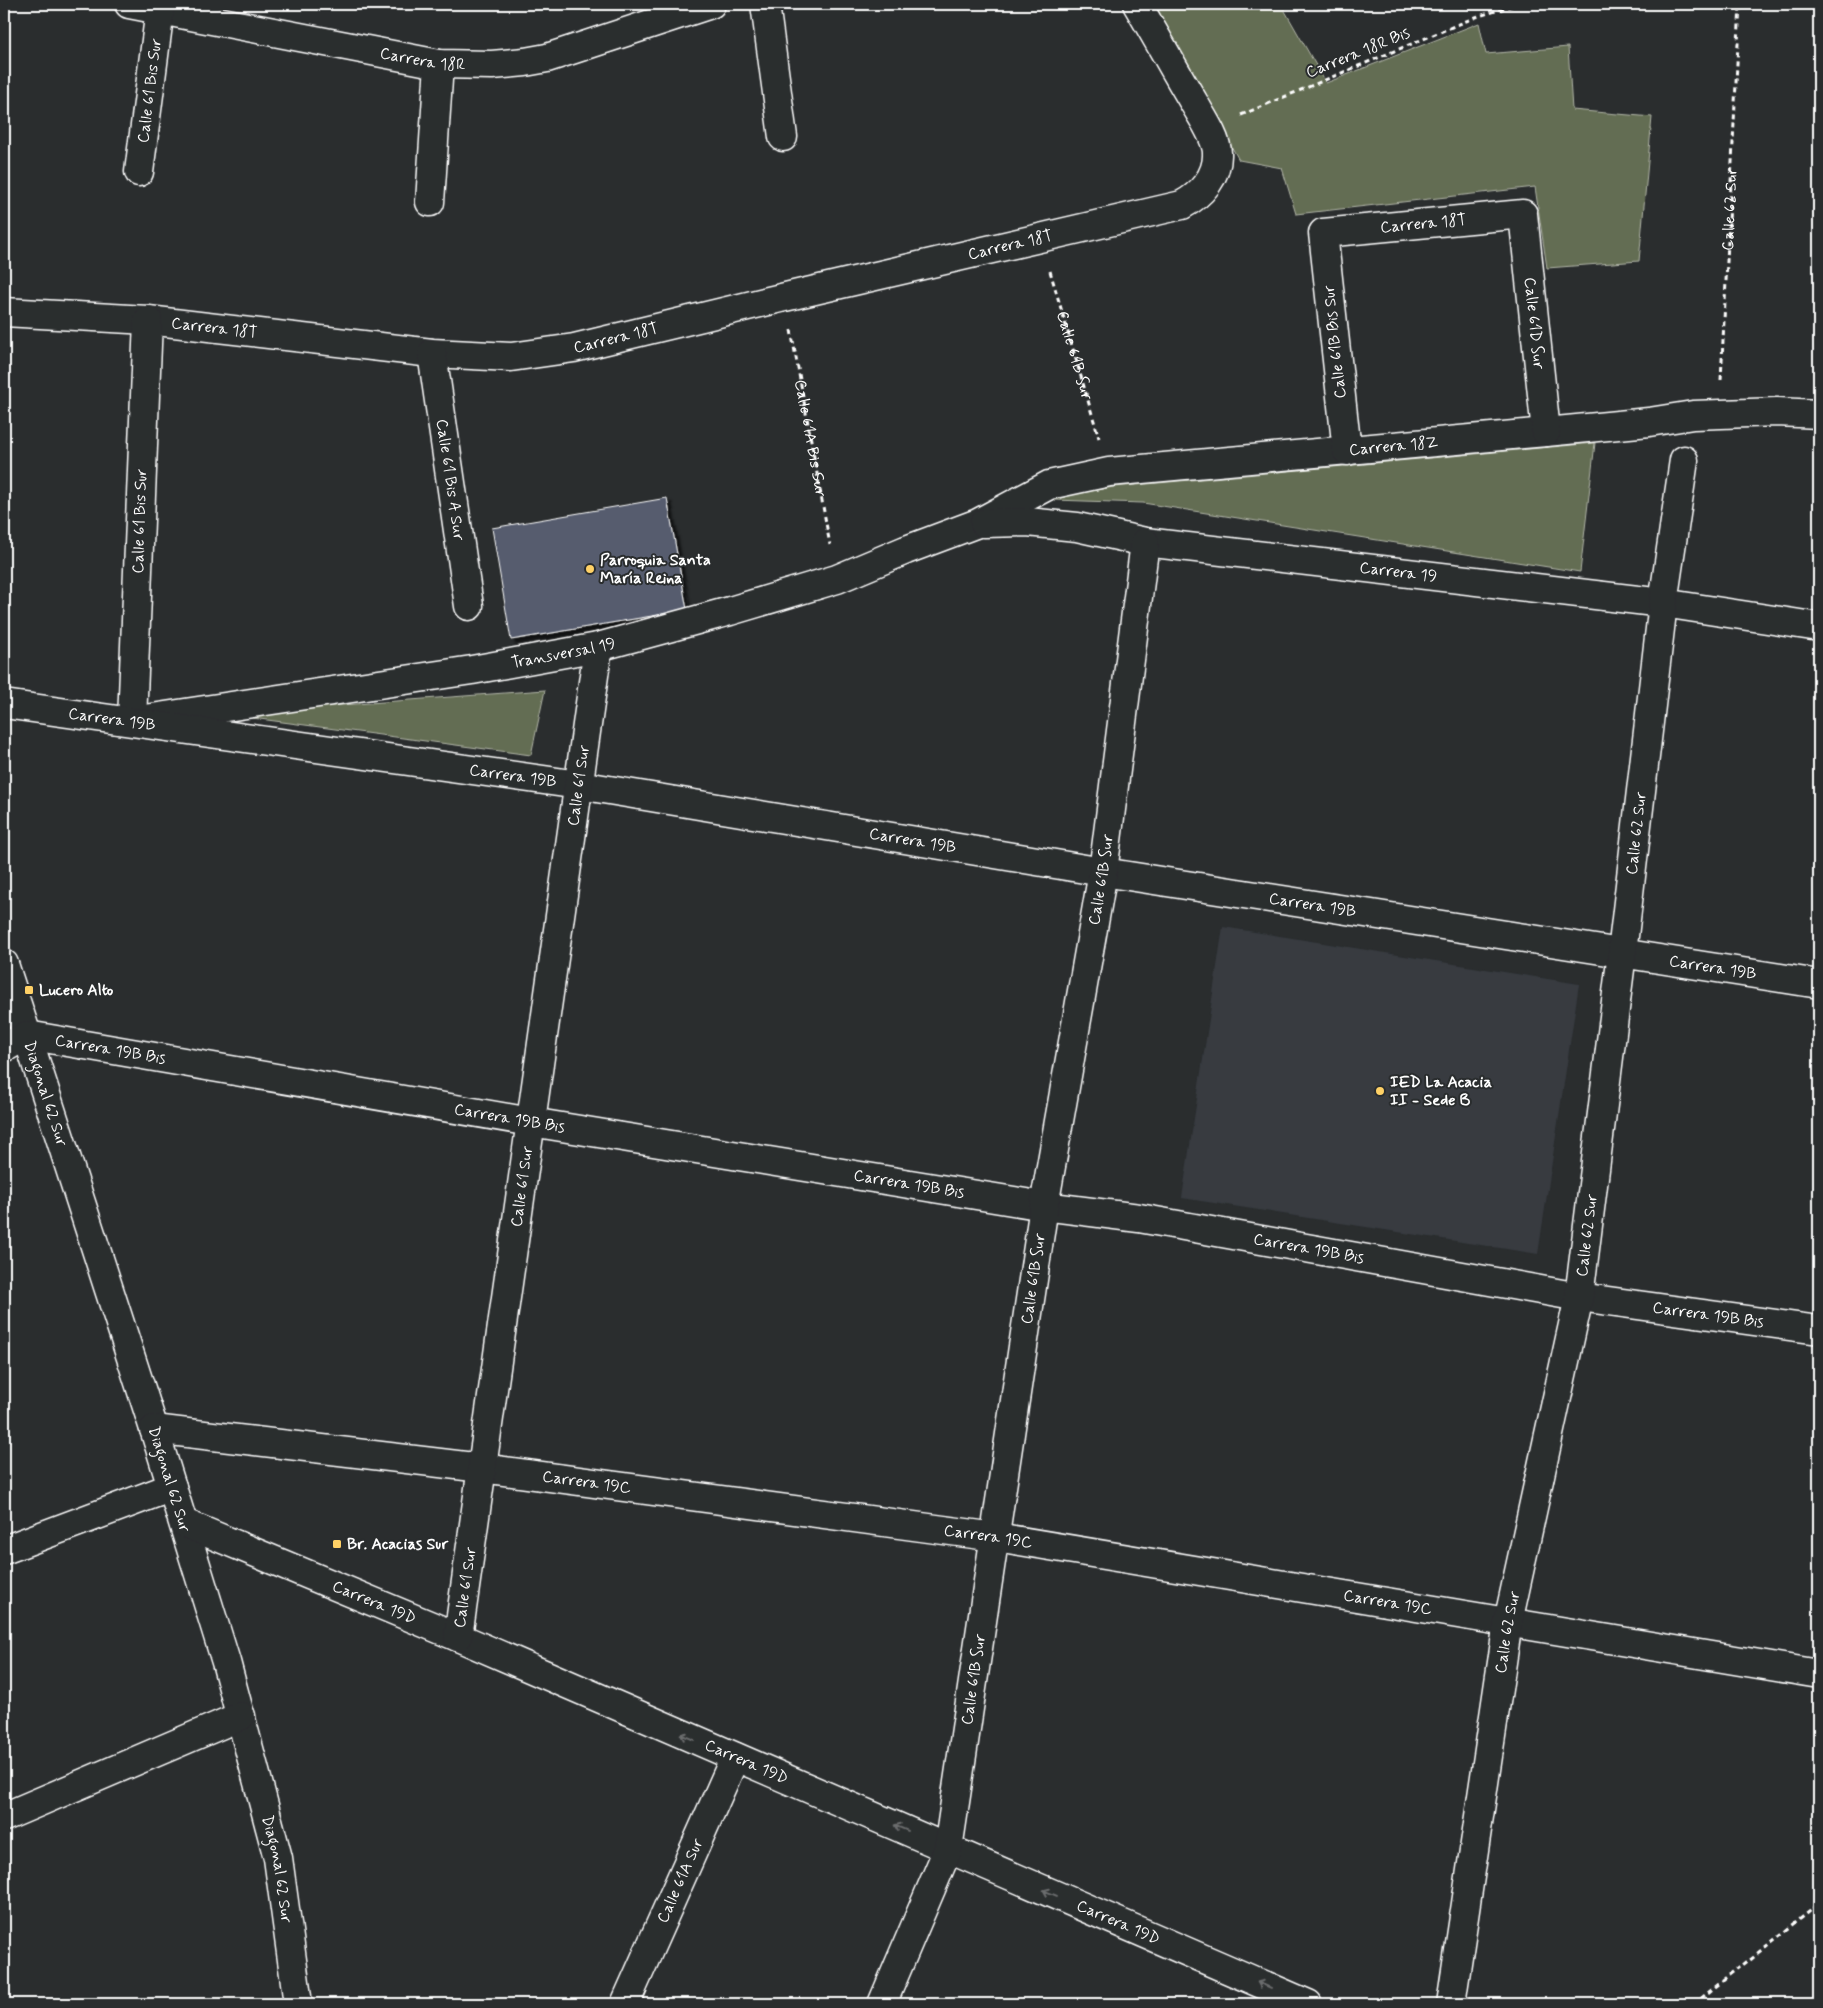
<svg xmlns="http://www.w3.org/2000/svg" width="1823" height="2008" font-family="Mynerve,sans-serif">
	<defs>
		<filter id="shadow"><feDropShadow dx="4.5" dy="4.5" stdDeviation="1" flood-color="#0009"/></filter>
	</defs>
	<rect width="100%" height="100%" fill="#2a2d2e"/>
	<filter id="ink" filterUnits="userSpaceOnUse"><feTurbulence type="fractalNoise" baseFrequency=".02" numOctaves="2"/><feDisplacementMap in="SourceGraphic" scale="10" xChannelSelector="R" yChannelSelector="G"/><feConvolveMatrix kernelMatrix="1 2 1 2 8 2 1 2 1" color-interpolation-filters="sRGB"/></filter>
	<g filter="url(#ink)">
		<polygon fill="#373b41" points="1223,927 1579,984 1538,1254 1182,1198"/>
		<g fill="#646d53" stroke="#b2b6a9">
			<polygon points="1151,4 1281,4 1326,83 1479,23 1486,54 1568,47 1572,110 1652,117 1639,261 1547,268 1535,187 1296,214 1282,168 1239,160"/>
			<polygon points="1595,443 1580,572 1143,503 1054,500 1076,493 1114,487"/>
			<polygon points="545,690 531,755 222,714"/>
		</g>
		<polygon fill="#565c6e" stroke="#fff" filter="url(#shadow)" points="667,498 687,610 511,640 492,528"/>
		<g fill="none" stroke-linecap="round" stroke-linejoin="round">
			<defs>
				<g id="minor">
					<path id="s4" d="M129,4L439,64L492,65L525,62L547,58L711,4"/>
					<polyline points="765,4 783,137"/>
					<path id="s5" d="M139,172L160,9"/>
					<polyline points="430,202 439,64"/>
					<path id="s6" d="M4,312L148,320L432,353L511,357L574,348L785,297L1182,205C1201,195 1218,176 1217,153C1217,138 1200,114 1193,101C1174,69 1156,36 1137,4"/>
					<path id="s7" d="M148,320L132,721L472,670L598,647L730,611L837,579L906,550L978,523L1049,485L1109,472L1546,432L1649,422L1693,415L1777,412L1819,414"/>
					<path id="s8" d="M432,353L469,606"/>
					<path id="s9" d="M1347,451L1323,233L1523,214L1546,432"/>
					<path id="s10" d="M984,523L1027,522L1077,527L1145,542L1663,603L1819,627"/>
					<path id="s11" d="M4,704L579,785L1103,872L1819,984"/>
					<path id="s12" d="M4,964L154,1429L226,1662L278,1858L298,2004"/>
					<path id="s13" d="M4,1048L27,1035L531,1122L1044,1206L1139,1218L1579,1297L1819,1330"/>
					<path id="s14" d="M154,1429L482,1468L996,1537L1819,1674"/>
					<path id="s15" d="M184,1523L458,1637L1308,2004"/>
					<polyline points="4,1550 172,1487"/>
					<path id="s16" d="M458,1637L598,647"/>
					<polyline points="4,1817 241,1716"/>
					<path id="s17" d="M625,2004L735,1757"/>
					<path id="s18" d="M882,2004L948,1849L1044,1206L1103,872L1145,542"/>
					<path id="s19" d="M1451,2004L1508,1622L1579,1297L1622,953L1663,603L1684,460"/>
				</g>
			</defs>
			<use href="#minor" stroke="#fff" stroke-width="31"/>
			<g stroke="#fff" stroke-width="3" stroke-dasharray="5 4" stroke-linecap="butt">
				<polyline points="1241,115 1476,17 1518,4"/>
				<path id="s1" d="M1050,271L1099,438"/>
				<path id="s2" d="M791,330L830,545"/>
				<path id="s3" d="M1721,380L1740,4"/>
				<polyline points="1694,2004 1819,1904"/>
			</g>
			<use href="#minor" stroke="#2a2d2e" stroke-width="28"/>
		</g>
		<defs><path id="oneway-shaft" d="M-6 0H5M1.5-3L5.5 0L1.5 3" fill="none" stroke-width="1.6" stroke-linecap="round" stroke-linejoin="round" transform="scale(1.25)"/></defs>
		<g stroke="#6a6c6d">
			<use href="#oneway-shaft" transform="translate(687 1737) rotate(-157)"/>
			<use href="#oneway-shaft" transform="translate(901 1828) rotate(-157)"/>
			<use href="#oneway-shaft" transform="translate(1050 1893) rotate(-157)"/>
			<use href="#oneway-shaft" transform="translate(1264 1985) rotate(-157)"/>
		</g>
	</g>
	<g fill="#ffd166" stroke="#2a2d2e" stroke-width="2">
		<circle cx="590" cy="569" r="5"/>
		<rect x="24" y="985" width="10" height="10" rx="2.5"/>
		<circle cx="1380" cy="1091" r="5"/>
		<rect x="332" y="1539" width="10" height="10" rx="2.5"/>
	</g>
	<g text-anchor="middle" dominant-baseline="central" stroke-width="4" stroke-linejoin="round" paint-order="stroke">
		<g font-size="16" fill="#fff" stroke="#2a2d2e">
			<text transform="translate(1358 53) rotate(-22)">Carrera 18R Bis</text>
			<text stroke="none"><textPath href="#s4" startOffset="299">Carrera 18R</textPath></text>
			<text stroke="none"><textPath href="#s5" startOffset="82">Calle 61 Bis Sur</textPath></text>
			<text stroke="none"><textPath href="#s3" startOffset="171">Calle 62 Sur</textPath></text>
			<text stroke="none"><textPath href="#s9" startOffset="320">Carrera 18T</textPath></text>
			<text stroke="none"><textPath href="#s6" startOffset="1021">Carrera 18T</textPath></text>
			<text stroke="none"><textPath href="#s9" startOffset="530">Calle 61D Sur</textPath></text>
			<text stroke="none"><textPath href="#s6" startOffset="211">Carrera 18T</textPath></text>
			<text stroke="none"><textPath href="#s6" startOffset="616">Carrera 18T</textPath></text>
			<text transform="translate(1335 342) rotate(-96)">Calle 61B Bis Sur</text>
			<text stroke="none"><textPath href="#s1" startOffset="88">Calle 61B Sur</textPath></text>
			<text stroke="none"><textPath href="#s2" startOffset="110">Calle 61A Bis Sur</textPath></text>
			<text stroke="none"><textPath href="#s7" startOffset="1701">Carrera 18Z</textPath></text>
			<text stroke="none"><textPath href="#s8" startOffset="128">Calle 61 Bis A Sur</textPath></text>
			<text transform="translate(140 521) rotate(-88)">Calle 61 Bis Sur</text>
			<text stroke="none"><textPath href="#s10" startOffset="418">Carrera 19</textPath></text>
			<text stroke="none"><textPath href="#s7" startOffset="838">Transversal 19</textPath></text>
			<text stroke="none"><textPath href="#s11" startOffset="109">Carrera 19B</textPath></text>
			<text stroke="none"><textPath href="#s11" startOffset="514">Carrera 19B</textPath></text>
			<text stroke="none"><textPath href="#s16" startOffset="860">Calle 61 Sur</textPath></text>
			<text stroke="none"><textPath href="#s19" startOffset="1186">Calle 62 Sur</textPath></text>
			<text stroke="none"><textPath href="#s11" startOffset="919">Carrera 19B</textPath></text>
			<text stroke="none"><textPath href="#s18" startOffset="1150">Calle 61B Sur</textPath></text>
			<text stroke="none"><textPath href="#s11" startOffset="1324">Carrera 19B</textPath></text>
			<text stroke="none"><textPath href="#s11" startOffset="1729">Carrera 19B</textPath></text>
			<text stroke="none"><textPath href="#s13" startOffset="111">Carrera 19B Bis</textPath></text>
			<text stroke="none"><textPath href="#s12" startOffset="136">Diagonal 62 Sur</textPath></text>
			<text stroke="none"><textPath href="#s13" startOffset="516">Carrera 19B Bis</textPath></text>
			<text stroke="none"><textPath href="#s13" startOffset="921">Carrera 19B Bis</textPath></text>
			<text stroke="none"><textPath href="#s16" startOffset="455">Calle 61 Sur</textPath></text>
			<text stroke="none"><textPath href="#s19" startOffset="781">Calle 62 Sur</textPath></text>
			<text stroke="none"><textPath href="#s13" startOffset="1326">Carrera 19B Bis</textPath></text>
			<text stroke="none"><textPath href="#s18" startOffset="745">Calle 61B Sur</textPath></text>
			<text stroke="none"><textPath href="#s13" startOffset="1731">Carrera 19B Bis</textPath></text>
			<text stroke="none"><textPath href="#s12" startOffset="541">Diagonal 62 Sur</textPath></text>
			<text stroke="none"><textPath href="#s14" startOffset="436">Carrera 19C</textPath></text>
			<text stroke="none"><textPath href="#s14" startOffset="841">Carrera 19C</textPath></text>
			<text stroke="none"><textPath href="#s16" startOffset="50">Calle 61 Sur</textPath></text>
			<text stroke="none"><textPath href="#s14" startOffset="1246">Carrera 19C</textPath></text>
			<text stroke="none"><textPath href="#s15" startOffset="206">Carrera 19D</textPath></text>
			<text stroke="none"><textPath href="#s19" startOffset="376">Calle 62 Sur</textPath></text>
			<text stroke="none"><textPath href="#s18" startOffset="340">Calle 61B Sur</textPath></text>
			<text stroke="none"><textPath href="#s15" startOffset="611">Carrera 19D</textPath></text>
			<text stroke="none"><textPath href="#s12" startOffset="946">Diagonal 62 Sur</textPath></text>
			<text stroke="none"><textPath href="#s17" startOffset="135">Calle 61A Sur</textPath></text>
			<text stroke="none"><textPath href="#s15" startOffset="1016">Carrera 19D</textPath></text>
		</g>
		<g font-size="16" font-weight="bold" fill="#fff" stroke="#2a2d2e" text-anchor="start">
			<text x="600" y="560">Parroquia Santa<tspan x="600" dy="18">María Reina</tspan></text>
			<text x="39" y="990">Lucero Alto</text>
			<text x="1390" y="1082">IED La Acacia<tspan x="1390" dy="18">II - Sede B</tspan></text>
			<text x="347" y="1544">Br. Acacias Sur</text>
		</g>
	</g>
	<rect width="1823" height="2008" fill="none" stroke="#2a2d2e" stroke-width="20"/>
	<rect x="10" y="10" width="1803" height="1988" fill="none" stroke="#fff" stroke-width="2" filter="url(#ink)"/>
</svg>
